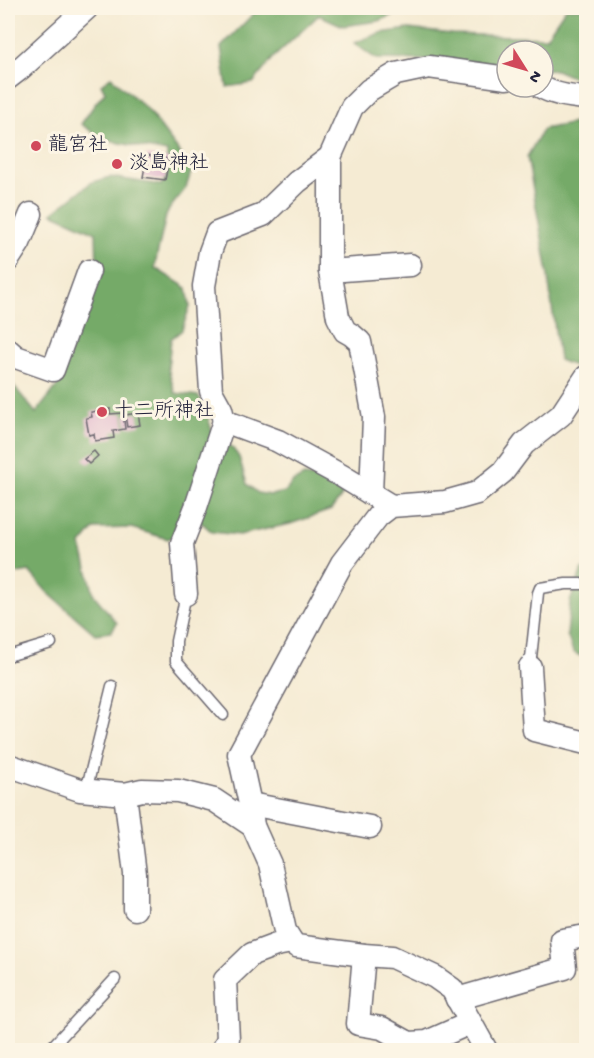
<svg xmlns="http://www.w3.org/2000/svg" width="594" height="1058" font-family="'Gochi Hand','Klee One',sans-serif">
	<rect width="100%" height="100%" fill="#fcf5e5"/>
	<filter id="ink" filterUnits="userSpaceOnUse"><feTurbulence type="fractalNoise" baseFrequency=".0167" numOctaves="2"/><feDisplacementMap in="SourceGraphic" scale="12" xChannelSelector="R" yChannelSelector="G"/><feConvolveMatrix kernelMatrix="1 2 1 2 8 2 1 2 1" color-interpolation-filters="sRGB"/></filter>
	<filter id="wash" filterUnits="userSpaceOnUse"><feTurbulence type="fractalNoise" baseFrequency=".008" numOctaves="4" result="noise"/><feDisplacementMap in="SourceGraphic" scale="24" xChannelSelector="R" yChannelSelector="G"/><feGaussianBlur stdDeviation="1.35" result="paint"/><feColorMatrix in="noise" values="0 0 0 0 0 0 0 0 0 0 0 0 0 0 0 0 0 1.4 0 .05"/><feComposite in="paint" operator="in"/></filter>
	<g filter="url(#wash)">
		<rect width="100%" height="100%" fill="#f5ebd3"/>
		<g fill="#75aa67" stroke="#4c6651" stroke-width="1.5">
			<polygon points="259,8 401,8 400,12 379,21 343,26 319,15 274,57 253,83 227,87 221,47"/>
			<polygon points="566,8 586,8 586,83 556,70 543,69 543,51 507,51 507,66 428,60 376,59 354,43 380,33 409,29 452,34 546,37"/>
			<polygon points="111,77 147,109 192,169 186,188 170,208 166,216 157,255 155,268 187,288 190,306 182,330 171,339 168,368 175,393 198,396 204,404 212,431 232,447 239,457 247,484 258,493 271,495 285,492 293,482 304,476 327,479 343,494 331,510 290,524 239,535 212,532 202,523 168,539 131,528 94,529 81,545 94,595 117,623 111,632 95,634 47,592 29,571 8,575 8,440 11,420 8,416 8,379 36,413 58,385 97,268 96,233 52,213 92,182 110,177 161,185 165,180 167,152 104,140 81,124 95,104 105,92 101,84"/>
			<polygon points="586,121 586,365 579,368 559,360 546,261 527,157 543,129"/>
			<polygon points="586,567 586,659 573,652 567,635 570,602 582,570"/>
		</g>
		<g id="blocks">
			<g fill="#deaeca">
				<polygon points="147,155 169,159 165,180 143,177"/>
				<polygon points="110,409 110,414 123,413 125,429 113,431 114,438 95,441 94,434 89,435 86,418 92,417 91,412"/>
				<polygon points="138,413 140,425 127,427 125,415"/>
				<polygon points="94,451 98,456 89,464 84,459"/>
			</g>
		</g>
	</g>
	<g filter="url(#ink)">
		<use href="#blocks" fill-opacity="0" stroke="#6c6870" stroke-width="1.5"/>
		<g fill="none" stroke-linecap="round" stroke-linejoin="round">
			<defs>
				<g id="service">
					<polyline points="186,594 176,641 176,661 223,715"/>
					<polyline points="8,656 51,643"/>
					<polyline points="530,667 538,593 540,588 566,584 586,584"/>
					<polyline points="86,791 112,686"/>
					<polyline points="49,1050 115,979"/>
				</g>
				<g id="minor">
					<polyline points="8,78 21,68 87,8"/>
					<path d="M541,87C555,95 571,97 586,98"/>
					<polyline points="330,157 330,271 338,317 345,331 352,335 360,342 374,417 371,494"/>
					<polyline points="8,260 19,243 31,214"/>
					<polyline points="330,271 410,265"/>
					<polyline points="8,350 16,357 53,370 89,271"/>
					<polyline points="391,506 342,476 278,441 224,421 221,409 211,391 204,286 210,252 217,233 263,215 297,182 330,157 352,107 369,90 396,74 429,67 507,78"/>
					<polyline points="186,594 182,543 196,507 224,421"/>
					<polyline points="530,667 534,730 586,743"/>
					<polyline points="8,765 80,790 125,794 142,790 178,791 214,800 253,826"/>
					<polyline points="125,794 135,874 135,909"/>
					<polyline points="250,804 370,827"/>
					<polyline points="364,955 358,1024 382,1028 409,1043 427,1042 470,1023"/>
					<polyline points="457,999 565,968 562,940 586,936"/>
					<polyline points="222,1050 228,1039 225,980 252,954 276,945 292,942"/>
					<polyline points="486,1050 452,989 435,977 392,957 364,955 296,946 292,942 285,931 270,864 253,826 250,804 239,754 342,563 378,516 391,506 445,502 477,493 503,472 524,444 561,415 586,377"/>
				</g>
			</defs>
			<use href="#service" stroke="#6c6870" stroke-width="13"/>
			<use href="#minor" stroke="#6c6870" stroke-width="25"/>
			<use href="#service" stroke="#fff" stroke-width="10"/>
			<use href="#minor" stroke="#fff" stroke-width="22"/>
		</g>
	</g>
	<g fill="#d1495b" stroke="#fcf5e5" stroke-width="2">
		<circle cx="36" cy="146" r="6"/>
		<circle cx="117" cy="164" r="6"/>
		<circle cx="102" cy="412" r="6"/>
	</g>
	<g text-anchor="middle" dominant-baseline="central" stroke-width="6" stroke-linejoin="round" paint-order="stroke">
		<g font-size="20" fill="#22223b" stroke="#fcf5e5" text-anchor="start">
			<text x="48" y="146">龍宮社</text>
			<text x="129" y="164">淡島神社</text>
			<text x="114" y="412">十二所神社</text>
		</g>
	</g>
	<rect width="594" height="1058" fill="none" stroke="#fcf5e5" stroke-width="30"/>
	<g transform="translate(525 69) rotate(127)"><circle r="28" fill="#fcf5e5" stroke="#a5a1a1" stroke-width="1.5"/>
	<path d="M0-4.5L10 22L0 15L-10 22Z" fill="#d1495b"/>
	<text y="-9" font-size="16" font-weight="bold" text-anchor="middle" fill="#22223b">N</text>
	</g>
</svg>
